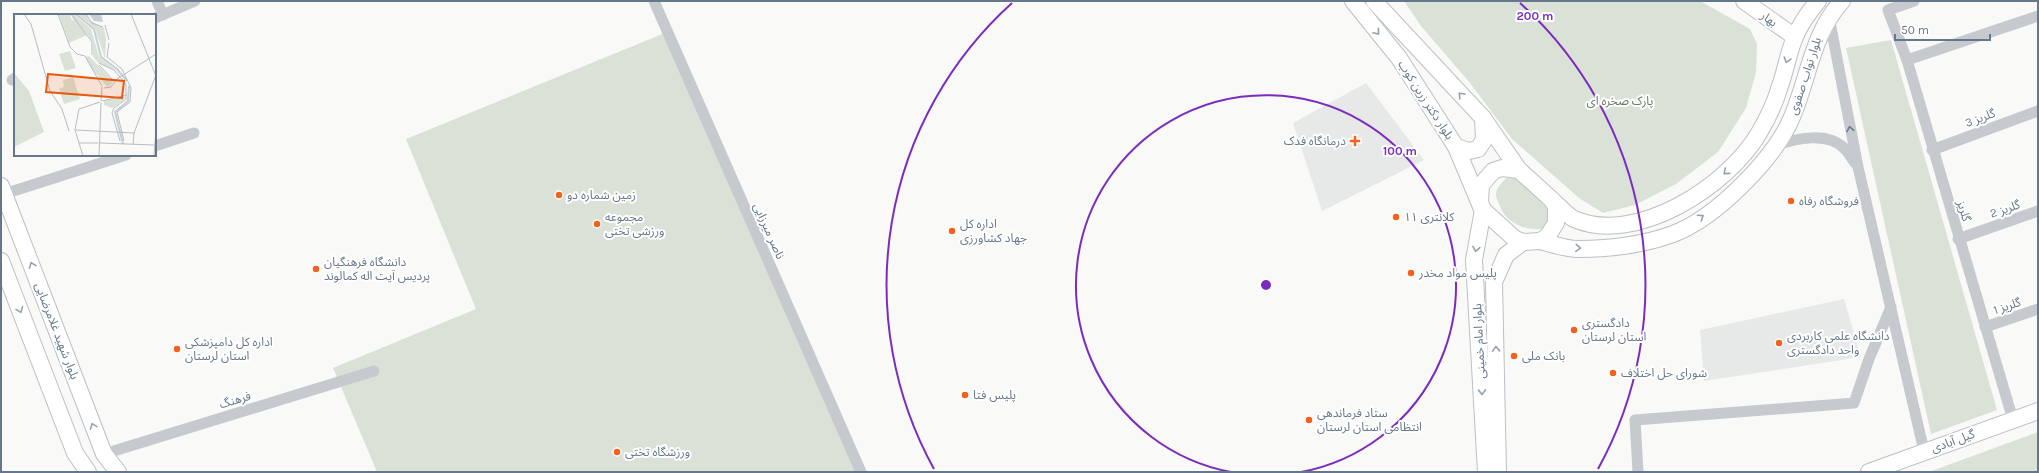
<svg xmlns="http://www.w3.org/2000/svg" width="2039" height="473" font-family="Karla,'Noto Sans Arabic',sans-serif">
	<rect width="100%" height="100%" fill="#f9f9f7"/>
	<g fill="#e7e8e8">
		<polygon points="1366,83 1424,160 1322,211 1293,123"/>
		<polygon points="1844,299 1861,357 1704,381 1700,330"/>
	</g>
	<g fill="#dae2d7">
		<polygon points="1404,1 1700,1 1750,29 1757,44 1756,72 1746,108 1718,152 1676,184 1635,205 1603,213 1579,198 1512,139 1470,83 1421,26"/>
		<polygon points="672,30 857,472 377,472 333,368 476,309 406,139"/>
		<polygon points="1891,40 1997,410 1931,434 1846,48"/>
		<path d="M1515,177L1530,190L1551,213L1546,229C1527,231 1507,225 1500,206C1498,202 1496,198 1496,194C1496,188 1503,182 1506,178Z"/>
		<polygon points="2038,432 2038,472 1929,472"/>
	</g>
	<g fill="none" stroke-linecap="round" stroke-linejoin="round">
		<defs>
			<g id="secondary">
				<polyline points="1353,1 1399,58 1456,147 1482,209"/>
				<polyline points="1374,1 1483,118 1519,170"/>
				<polyline points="1744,1 1795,37"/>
				<polyline points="1456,147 1469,151 1478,149 1484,140 1483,118"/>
				<polygon points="1502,168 1519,170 1551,199 1556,206 1556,223 1547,237 1540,241 1523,242 1515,239 1483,210 1480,202 1481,185 1493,171"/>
				<polyline points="1,186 104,454 118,472"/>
				<path d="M1551,199C1558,205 1566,215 1574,219C1636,246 1728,186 1759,133C1768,118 1775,103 1780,86C1786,70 1788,53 1795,37C1800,24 1809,12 1818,1"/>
				<polyline points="1483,210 1474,260 1486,472"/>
				<path d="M1540,241C1552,244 1566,249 1578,249C1611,249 1643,245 1673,234C1716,218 1775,158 1792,117C1809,77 1812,34 1842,1"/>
				<polyline points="1,261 75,453 88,472"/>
				<polyline points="1498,472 1494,282 1506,255 1523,242"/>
				<polyline points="1869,472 2038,411"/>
			</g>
		</defs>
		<use href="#secondary" stroke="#bbc0c5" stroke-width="18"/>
		<g stroke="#c6cacf" stroke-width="11">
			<polyline points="157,1 163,15"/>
			<polyline points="654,1 861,472"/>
			<polyline points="1914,1 1888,10 1907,60 2013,420"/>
			<polyline points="1829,17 1858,167 1924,451"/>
			<polyline points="155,18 195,1"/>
			<polyline points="1907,60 2038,16"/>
			<polyline points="12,80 15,78"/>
			<polyline points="155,146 194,133"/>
			<path d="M1775,146C1796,138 1829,131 1846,150C1849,154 1852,159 1855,163"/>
			<polyline points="1932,150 2038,111"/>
			<polyline points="4,194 126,155"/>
			<polyline points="1958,239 2038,211"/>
			<polyline points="1985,327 2038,309"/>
			<polyline points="104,454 374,371"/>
			<polyline points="1638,472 1635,420 1854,403 1869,359 1891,307"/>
		</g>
		<use href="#secondary" stroke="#fff" stroke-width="16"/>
	</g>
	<defs><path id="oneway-chevron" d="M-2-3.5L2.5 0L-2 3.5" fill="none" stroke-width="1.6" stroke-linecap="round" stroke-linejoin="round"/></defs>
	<g stroke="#93a0ad">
		<use href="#oneway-chevron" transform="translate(1377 32) rotate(50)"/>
		<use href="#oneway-chevron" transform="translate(1787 60) rotate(107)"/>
		<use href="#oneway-chevron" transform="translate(1461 95) rotate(-133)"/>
		<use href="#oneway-chevron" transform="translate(1726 172) rotate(139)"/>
		<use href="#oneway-chevron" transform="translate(1701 217) rotate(-34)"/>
		<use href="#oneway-chevron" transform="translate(1578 248) rotate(3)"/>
		<use href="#oneway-chevron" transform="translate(1476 249) rotate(100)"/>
		<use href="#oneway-chevron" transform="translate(32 265) rotate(-111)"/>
		<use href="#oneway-chevron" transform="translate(20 310) rotate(69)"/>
		<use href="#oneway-chevron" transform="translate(1496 349) rotate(-92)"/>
		<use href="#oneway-chevron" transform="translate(1482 392) rotate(88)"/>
		<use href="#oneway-chevron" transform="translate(93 426) rotate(-111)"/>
	</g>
	<use stroke="#6a7b8d" href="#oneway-chevron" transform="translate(1850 129) rotate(-101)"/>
	<g fill="none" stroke="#7b2cbf" stroke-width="2">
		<path d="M1231 472A190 190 0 1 1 1301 472"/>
		<path d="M934 469A380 380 0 0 1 1012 3M1520 3A380 380 0 0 1 1598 469"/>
	</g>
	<g fill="#f3611d" stroke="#fff" stroke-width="1.5">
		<path d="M1353 135h4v4h4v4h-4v4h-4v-4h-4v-4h4z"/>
		<circle cx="559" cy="195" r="4"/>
		<circle cx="1791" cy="201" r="4"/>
		<circle cx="1396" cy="217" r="4"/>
		<circle cx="597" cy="224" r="4"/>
		<circle cx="952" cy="231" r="4"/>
		<circle cx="316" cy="269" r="4"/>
		<circle cx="1411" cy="273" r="4"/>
		<circle cx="1574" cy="330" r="4"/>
		<circle cx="1779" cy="343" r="4"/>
		<circle cx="177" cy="349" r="4"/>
		<circle cx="1514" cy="356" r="4"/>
		<circle cx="1613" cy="373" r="4"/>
		<circle cx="965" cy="395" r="4"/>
		<circle cx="1309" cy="420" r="4"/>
		<circle cx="617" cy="452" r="4"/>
	</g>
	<g text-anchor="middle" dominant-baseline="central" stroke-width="4" stroke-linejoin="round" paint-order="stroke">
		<g font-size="12" fill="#65778a" stroke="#fff">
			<text transform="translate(1769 19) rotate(35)">بهار</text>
			<text transform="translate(1805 76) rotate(-72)">بلوار نواب صفوی</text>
			<text transform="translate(1426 100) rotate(57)">بلوار دکتر زرین کوب</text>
			<text transform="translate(1980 118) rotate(-20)">گلریز 3</text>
			<text transform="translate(2005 209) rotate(-19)">گلریز 2</text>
			<text transform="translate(1964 211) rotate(73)">گلریز</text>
			<text transform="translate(769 231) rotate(66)">ناصر میرزایی</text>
			<text transform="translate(2007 306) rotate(-18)">گلریز 1</text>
			<text transform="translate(57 331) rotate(69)">بلوار شهید غلامرضایی</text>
			<text transform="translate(1479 341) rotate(-93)">بلوار امام خمینی</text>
			<text transform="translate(235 400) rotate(-17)">فرهنگ</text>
			<text transform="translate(1953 441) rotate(-20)">گیل آبادی</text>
		</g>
		<g font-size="12" fill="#647b61" stroke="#fff">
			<text x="1620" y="101">پارک صخره ای</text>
		</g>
		<g font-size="12" fill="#65778a" stroke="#fff" text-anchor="start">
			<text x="1346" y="141" text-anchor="end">درمانگاه فدک</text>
			<text x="567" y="195">زمین شماره دو</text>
			<text x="1799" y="201">فروشگاه رفاه</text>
			<text x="605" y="217">مجموعه<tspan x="605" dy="14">ورزشی تختی</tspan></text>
			<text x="1404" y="217">کلانتری ۱۱</text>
			<text x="960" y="224">اداره کل<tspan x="960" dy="14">جهاد کشاورزی</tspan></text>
			<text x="324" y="262">دانشگاه فرهنگیان<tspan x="324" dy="14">پردیس آیت اله کمالوند</tspan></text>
			<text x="1419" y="273">پلیس مواد مخدر</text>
			<text x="1582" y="323">دادگستری<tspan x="1582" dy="14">استان لرستان</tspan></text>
			<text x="1787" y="336">دانشگاه علمی کاربردی<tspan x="1787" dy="14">واحد دادگستری</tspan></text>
			<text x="185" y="342">اداره کل دامپزشکی<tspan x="185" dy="14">استان لرستان</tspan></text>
			<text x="1522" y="356">بانک ملی</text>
			<text x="1621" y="373">شورای حل اختلاف</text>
			<text x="973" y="395">پلیس فتا</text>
			<text x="1317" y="413">ستاد فرماندهی<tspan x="1317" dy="14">انتظامی استان لرستان</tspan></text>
			<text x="625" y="452">ورزشگاه تختی</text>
		</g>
	</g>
	<g transform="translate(14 14)">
		<rect width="142" height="142" fill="#f9f9f7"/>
		<path d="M45,0H56L57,5L60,7L57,0H60L77,15L85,43L103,57L83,48L79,42V28L67,12L73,21L55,29ZM64,0H72L75,6L90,14L92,25L91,45L81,14ZM56,37L62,54L51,57L45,40ZM75,42L99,67L97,71L93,73L76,52L72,43ZM0,59L15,77L30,118L0,133ZM59,63L66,85L50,90L45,75L50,73L49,66ZM111,82L110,86L98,94L90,91V87Z" fill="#dae2d7"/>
		<path d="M75,0H87L89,8L80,7Z" fill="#c5cfd5"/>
		<path fill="none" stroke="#c5cfd5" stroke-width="2" d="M62,0L80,15L87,43L103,55L113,67M109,130L101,98L114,87L115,72"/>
		<path fill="none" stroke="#b5bdc4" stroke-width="1" d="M10,0L17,10L36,77L48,95L55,117M44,0L56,33L63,40L71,42M57,0L78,28V41M72,0L78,9L89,13M117,0L142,62M91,11L95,26M95,29L93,43L108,55L117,74L116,88L103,98L110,127M71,42L88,72M85,49L100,56L112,70V85L100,94L98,99L106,127M85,51L100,67M90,74L97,73L103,65L142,40M87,87L88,73M88,87L113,81M62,116L120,119M65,129H84M86,129L140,131M119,131L120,119L142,61M69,142L61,116L65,95L86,88M85,142L87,89M140,142L142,115"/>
		<path fill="#e8590c" fill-opacity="0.15" stroke="#e8590c" stroke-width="2" d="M34,60L110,67L108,84L32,78Z"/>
		<rect width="142" height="142" fill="none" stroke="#65778a" stroke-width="2"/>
	</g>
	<circle cx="1266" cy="285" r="6" fill="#7b2cbf" stroke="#fff" stroke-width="2"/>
	<g font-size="12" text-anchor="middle" font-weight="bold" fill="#7b2cbf" stroke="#fff" stroke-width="4" stroke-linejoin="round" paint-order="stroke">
		<text x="1535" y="20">200 m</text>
		<text x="1400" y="155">100 m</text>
	</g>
	<rect width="2039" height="473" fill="none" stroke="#65778a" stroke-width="4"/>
	<path d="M1895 34v6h95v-6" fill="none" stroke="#65778a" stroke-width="2"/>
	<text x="1901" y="34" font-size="12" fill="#65778a" stroke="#ffffff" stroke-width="3" paint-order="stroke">50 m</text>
</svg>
